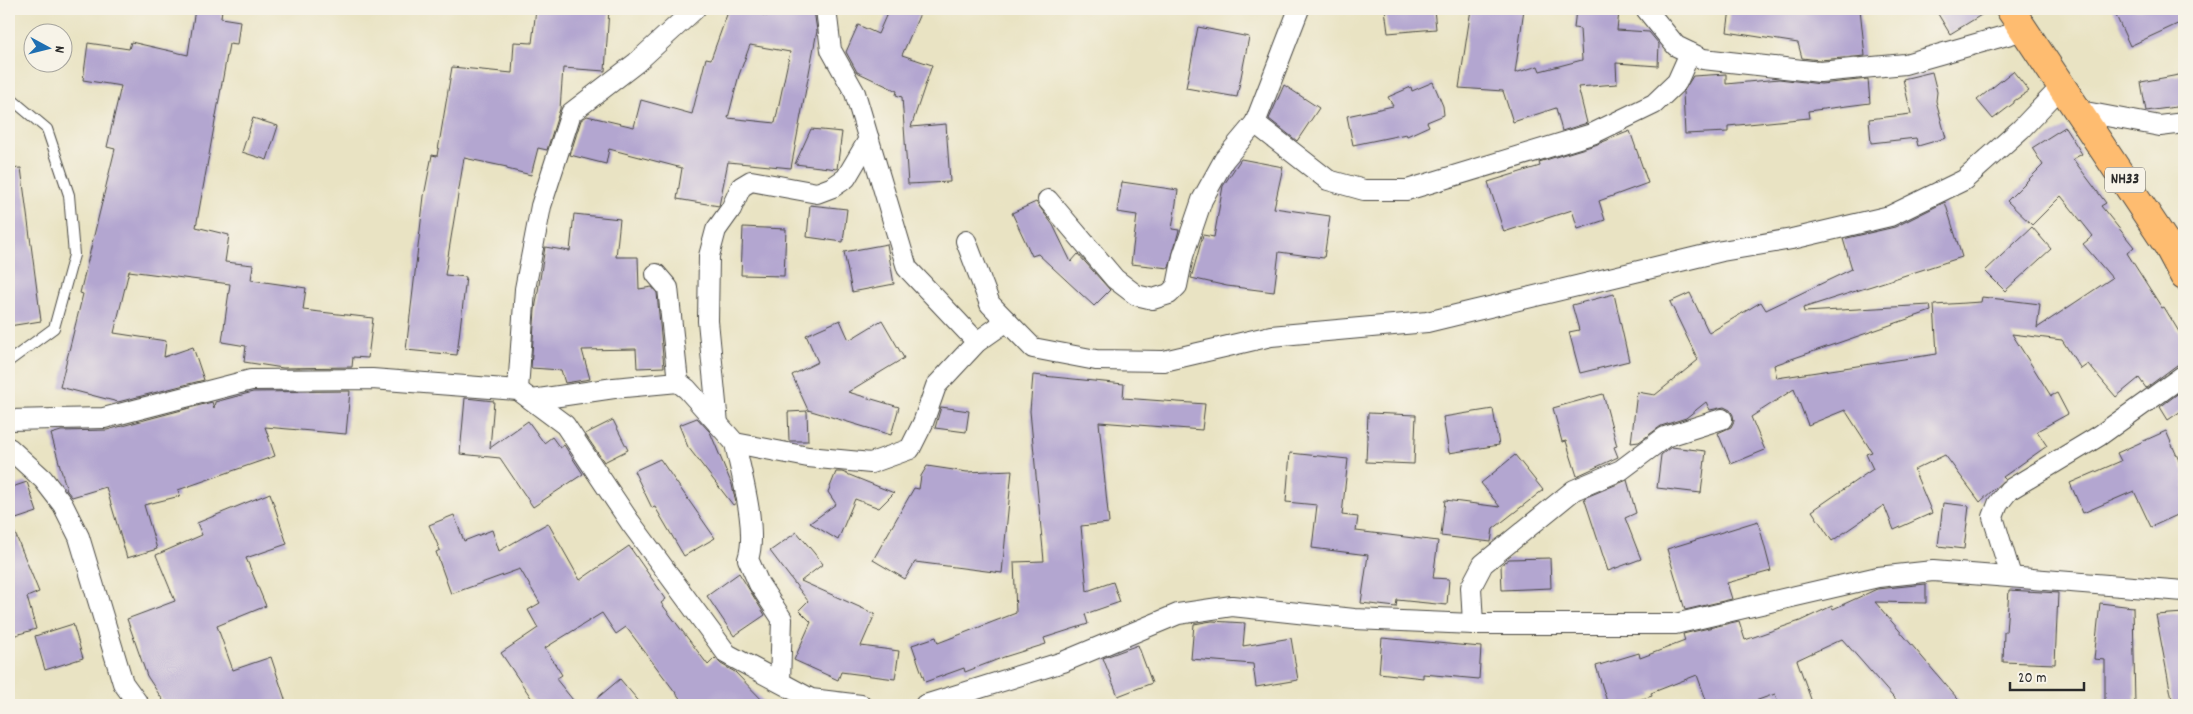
<svg xmlns="http://www.w3.org/2000/svg" width="2193" height="714" font-family="Dekko,sans-serif">
	<rect width="100%" height="100%" fill="#f7f3e8"/>
	<filter id="ink" filterUnits="userSpaceOnUse"><feTurbulence type="fractalNoise" baseFrequency=".02" numOctaves="2"/><feDisplacementMap in="SourceGraphic" scale="10" xChannelSelector="R" yChannelSelector="G"/><feConvolveMatrix kernelMatrix="1 2 1 2 8 2 1 2 1" color-interpolation-filters="sRGB"/></filter>
	<filter id="wash" filterUnits="userSpaceOnUse"><feTurbulence type="fractalNoise" baseFrequency=".0096" numOctaves="4" result="noise"/><feDisplacementMap in="SourceGraphic" scale="20" xChannelSelector="R" yChannelSelector="G"/><feGaussianBlur stdDeviation="1.12" result="paint"/><feColorMatrix in="noise" values="0 0 0 0 0 0 0 0 0 0 0 0 0 0 0 0 0 1.4 0 .05"/><feComposite in="paint" operator="in"/></filter>
	<g filter="url(#wash)">
		<rect width="100%" height="100%" fill="#e9e3c3"/>
		<g id="blocks">
			<g fill="#b3a6d0" fill-rule="evenodd">
				<polygon points="195,9 222,9 221,18 240,21 237,45 229,44 196,227 229,235 225,262 253,265 251,280 306,288 303,310 373,318 368,358 353,357 352,367 283,368 244,362 246,346 222,342 230,284 129,271 114,333 166,341 164,357 193,347 204,380 118,402 60,387 83,294 80,293 115,149 107,147 121,86 83,80 88,43 129,49 131,42 188,55"/>
				<polygon points="536,9 609,9 605,71 563,68 560,109 547,150 538,148 531,175 507,169 507,167 464,158 445,275 466,277 457,355 406,350 424,196 432,155 437,156 452,67 512,73 514,42 532,43"/>
				<path d="M729,9H745L767,16L768,9L814,10L817,31L791,168L728,162L719,206L677,199L682,168L609,149L606,164L570,155L581,120L587,116L634,127L641,100L692,114L706,58L711,59ZM750,45L790,52L775,123L728,118L739,75Z"/>
				<polygon points="889,9 922,9 902,55 932,65 911,127 946,124 950,182 908,184 902,97 896,95 897,91 857,72 846,52 858,25 878,34"/>
				<polygon points="1385,9 1434,9 1436,29 1388,33"/>
				<polygon points="1471,9 1524,9 1515,73 1538,66 1540,71 1582,60 1580,29 1574,28 1576,9 1619,12 1617,30 1649,32 1659,44 1658,66 1616,63 1617,84 1578,87 1587,123 1562,131 1556,108 1513,122 1503,91 1459,88"/>
				<polygon points="1730,9 1860,9 1865,56 1820,60 1802,58 1798,43 1727,32"/>
				<polygon points="1935,9 1991,9 1950,34"/>
				<polygon points="2113,9 2184,9 2184,21 2130,46"/>
				<polygon points="1198,27 1249,37 1237,97 1186,88"/>
				<polygon points="2013,71 2029,91 2014,101 2014,103 1993,119 1977,100"/>
				<polygon points="1932,72 1937,92 1936,101 1946,138 1918,146 1916,138 1871,143 1869,119 1911,114 1903,79"/>
				<polygon points="1726,74 1726,84 1779,79 1821,84 1868,79 1870,103 1808,111 1809,118 1728,126 1728,132 1685,134 1683,92 1693,76"/>
				<polygon points="2184,74 2184,106 2146,111 2141,82"/>
				<polygon points="1433,82 1443,106 1444,115 1427,122 1429,126 1407,136 1406,134 1353,145 1347,116 1393,106 1388,97 1411,87 1412,91"/>
				<polygon points="1284,85 1319,108 1297,141 1269,119"/>
				<polygon points="253,118 278,126 267,160 242,152"/>
				<polygon points="2065,127 2082,154 2073,159 2106,203 2101,206 2134,247 2127,253 2162,308 2164,307 2184,340 2184,363 2177,365 2146,388 2139,378 2116,397 2088,364 2081,369 2062,340 2012,334 2051,396 2057,393 2068,414 2037,431 2047,446 2003,477 2005,479 1980,502 1945,455 1914,470 1932,513 1894,530 1884,505 1832,541 1812,511 1873,469 1866,454 1872,452 1845,410 1808,425 1794,389 1751,417 1765,450 1731,464 1718,433 1731,427 1734,421 1733,415 1730,410 1724,407 1710,410 1706,402 1686,418 1661,426 1639,442 1631,443 1637,392 1655,395 1698,360 1670,302 1690,293 1709,333 1761,302 1766,310 1852,269 1843,239 1895,227 1945,202 1962,257 1803,308 1804,312 1930,305 1931,311 1774,365 1777,378 1937,354 1934,305 1981,302 1982,297 2040,304 2037,328 2112,278 2083,244 2093,236 2061,196 2032,225 2007,201 2043,165 2032,148"/>
				<polygon points="811,129 842,132 837,169 795,164"/>
				<polygon points="1630,131 1648,183 1599,201 1605,220 1578,229 1572,210 1504,232 1488,182 1540,166 1539,162 1595,145"/>
				<polygon points="1241,159 1283,167 1274,208 1330,216 1324,258 1279,252 1274,292 1227,286 1191,278 1203,235 1214,237 1223,186"/>
				<polygon points="21,168 41,321 9,326 9,169"/>
				<polygon points="1122,182 1178,190 1172,229 1179,230 1169,268 1131,264 1137,215 1117,212"/>
				<polygon points="1036,202 1053,225 1071,262 1078,254 1110,290 1094,306 1038,254 1032,256 1012,213"/>
				<polygon points="810,205 847,209 843,242 807,237"/>
				<polygon points="574,214 620,219 616,257 638,257 639,289 652,287 657,293 664,367 637,368 636,349 582,350 590,379 565,383 561,370 531,368 535,310 545,247 570,251"/>
				<polygon points="743,227 786,229 784,276 741,275"/>
				<polygon points="2032,227 2051,249 2005,291 1985,271"/>
				<polygon points="887,244 894,284 852,292 844,252"/>
				<polygon points="1614,294 1629,361 1580,373 1569,332 1579,330 1572,305"/>
				<polygon points="840,320 849,340 882,320 904,358 848,392 899,407 891,435 808,410 792,375 818,362 806,335"/>
				<polygon points="1033,375 1124,384 1123,398 1205,404 1202,430 1099,422 1109,523 1081,526 1087,591 1113,582 1120,602 1085,614 1088,624 1044,638 1046,644 1004,657 965,672 964,668 925,682 912,645 936,637 938,643 1016,613 1014,562 1044,561 1030,411"/>
				<polygon points="2184,389 2184,409 2168,420 2160,407"/>
				<polygon points="350,391 346,434 265,427 275,456 178,490 180,496 144,505 157,549 127,558 106,487 72,497 67,491 51,434 61,431 107,430 212,402 214,408 215,402 253,392"/>
				<polygon points="1603,394 1617,446 1614,447 1618,457 1577,476 1566,441 1562,442 1553,408"/>
				<polygon points="465,398 494,401 490,448 528,421 544,443 552,437 560,448 564,445 583,474 533,507 500,458 460,454"/>
				<polygon points="941,407 969,411 966,432 935,428"/>
				<polygon points="1493,409 1499,445 1449,453 1443,417"/>
				<polygon points="807,411 808,441 789,441 788,412"/>
				<polygon points="1368,413 1416,415 1414,464 1366,462"/>
				<polygon points="697,418 710,432 732,485 736,503 733,505 688,447 679,425"/>
				<polygon points="613,420 628,450 604,462 585,434"/>
				<polygon points="2166,431 2184,472 2184,512 2151,527 2134,491 2083,513 2070,483 2121,461 2117,453"/>
				<polygon points="1671,447 1706,451 1701,493 1657,488 1661,455"/>
				<polygon points="1290,453 1348,459 1342,515 1358,517 1356,531 1438,541 1433,578 1449,579 1447,605 1397,600 1396,607 1361,603 1368,555 1312,548 1317,505 1286,502"/>
				<polygon points="1515,455 1543,490 1493,529 1491,542 1441,536 1445,500 1500,507 1481,483"/>
				<polygon points="660,459 715,538 684,556 655,507 652,508 634,471"/>
				<polygon points="927,466 967,472 1012,470 1002,573 915,562 905,579 873,560 914,488 919,489 921,476"/>
				<polygon points="836,472 842,472 894,493 879,508 855,499 838,540 810,523 836,504 828,492"/>
				<polygon points="1627,480 1636,513 1625,518 1641,559 1608,571 1584,498"/>
				<polygon points="27,482 37,512 10,521 39,592 27,597 36,629 9,637 9,488"/>
				<polygon points="270,493 287,544 246,558 266,606 217,626 233,670 271,657 287,705 166,705 147,676 127,619 175,601 156,555 202,535 197,523"/>
				<polygon points="1943,503 1969,506 1964,549 1938,546"/>
				<polygon points="454,515 464,541 492,530 499,551 548,523 580,580 629,546 666,599 661,603 708,665 715,658 721,664 735,672 767,705 685,705 626,627 616,634 602,613 545,648 562,675 556,679 577,705 536,705 501,653 538,628 528,610 540,603 520,569 451,594 436,552 440,550 429,525"/>
				<polygon points="1758,521 1771,571 1727,583 1732,599 1685,610 1667,549"/>
				<polygon points="797,532 823,564 801,581 875,614 861,646 899,651 895,679 841,672 838,680 794,660 811,622 799,610 808,601 770,551"/>
				<polygon points="1550,558 1551,588 1502,590 1501,565 1509,559"/>
				<polygon points="739,573 765,615 734,636 707,596"/>
				<polygon points="1926,584 1926,603 1875,602 1963,705 1900,705 1842,639 1797,660 1813,705 1779,705 1775,694 1744,705 1708,705 1697,675 1651,693 1652,696 1622,705 1608,705 1596,666 1639,653 1640,658 1685,641 1683,634 1739,621 1745,640 1800,621 1832,606 1833,609 1877,589"/>
				<polygon points="2009,590 2058,593 2055,664 2003,662 2004,632 2006,632"/>
				<polygon points="2100,603 2133,607 2135,705 2105,705 2105,660 2094,659"/>
				<polygon points="2184,613 2184,705 2173,705 2156,615"/>
				<polygon points="1212,621 1245,623 1243,646 1291,638 1298,680 1256,687 1253,664 1191,659 1194,624"/>
				<polygon points="73,624 83,658 45,670 35,636"/>
				<polygon points="1382,638 1481,647 1479,679 1423,674 1423,678 1379,673"/>
				<polygon points="1138,645 1152,683 1118,696 1103,658"/>
				<polygon points="620,679 642,705 589,705"/>
			</g>
		</g>
	</g>
	<g filter="url(#ink)">
		<use href="#blocks" fill-opacity="0" stroke="#484742" stroke-width="1"/>
		<g fill="none" stroke-linecap="round" stroke-linejoin="round">
			<defs>
				<polyline id="lane" points="9,97 47,129 69,195 74,255 54,328 9,361"/>
				<g id="street">
					<polyline points="826,9 831,50 855,93 907,268 977,342"/>
					<polyline points="1646,9 1676,46 1703,59 1820,72 1905,64 2025,30"/>
					<polyline points="2080,111 2160,126 2184,123"/>
					<polyline points="1255,123 1328,180 1364,190 1407,190 1592,134 1654,104 1677,82 1690,53"/>
					<polyline points="1048,200 1115,279 1136,295 1153,299 1169,294 1177,286 1183,256 1202,200 1224,160 1255,123 1299,9"/>
					<polyline points="966,241 990,304 1033,348 1096,360 1164,361 1271,336 1427,322 1722,251 1792,239 1890,216 1964,180 2021,129 2063,85"/>
					<polyline points="656,274 668,288 678,382"/>
					<polyline points="518,390 525,289 541,206 571,113 636,63 695,9"/>
					<polyline points="532,400 614,388 678,382 687,389 735,443 808,457 871,463 910,449 923,423 936,386 977,342 1007,321"/>
					<polyline points="9,420 104,418 251,380 372,379 518,390 565,425 630,522 727,654 811,699 861,705"/>
					<polyline points="718,424 708,321 709,256 716,230 731,209 741,187 751,181 817,193 833,187 846,178 869,139"/>
					<path d="M735,443C741,474 758,530 748,559L759,584L782,619L780,682"/>
					<polyline points="9,448 43,479 63,505 79,537 123,683 139,705"/>
					<polyline points="2011,576 1993,517 1998,504 2009,490 2099,436 2184,375"/>
					<polyline points="1473,624 1471,587 1483,564 1574,490 1621,470 1665,437 1722,419"/>
					<polyline points="925,705 1063,662 1178,614 1232,606 1354,619 1473,624 1675,624 1878,577 1933,571 2184,591"/>
				</g>
				<polyline id="highway" points="2010,9 2168,246 2184,276"/>
			</defs>
			<use href="#lane" stroke="#484742" stroke-width="12"/>
			<use href="#street" stroke="#484742" stroke-width="22"/>
			<use href="#highway" stroke="#484742" stroke-width="30"/>
			<use href="#lane" stroke="#fff" stroke-width="10"/>
			<use href="#street" stroke="#fff" stroke-width="20"/>
			<use href="#highway" stroke="#febc70" stroke-width="28"/>
		</g>
	</g>
	<g text-anchor="middle" dominant-baseline="central" stroke-width="4.5" stroke-linejoin="round" paint-order="stroke">
		<rect fill="#f7f3e8" stroke="#686764" stroke-width="1" x="2105" y="167.5" width="40" height="25" rx="4"/>
		<g font-size="15" font-weight="bold" fill="#2b2b2b">
			<text x="2125" y="180">NH33</text>
		</g>
	</g>
	<rect width="2193" height="714" fill="none" stroke="#f7f3e8" stroke-width="30"/>
	<g transform="translate(48 48) rotate(97)"><circle r="24" fill="#f7f3e8" stroke="#a5a39c"/>
	<path d="M0-4L9 19L0 12L-9 19Z" fill="#1f6fb2"/>
	<text y="-8" font-size="14" font-weight="bold" text-anchor="middle" fill="#2b2b2b">N</text>
	</g>
	<path d="M2010 682v8h74v-8" fill="none" stroke="#2b2b2b" stroke-width="2.5"/>
	<text x="2018" y="682" font-size="15" fill="#2b2b2b" stroke="#f7f3e8" stroke-width="4" paint-order="stroke">20 m</text>
</svg>
